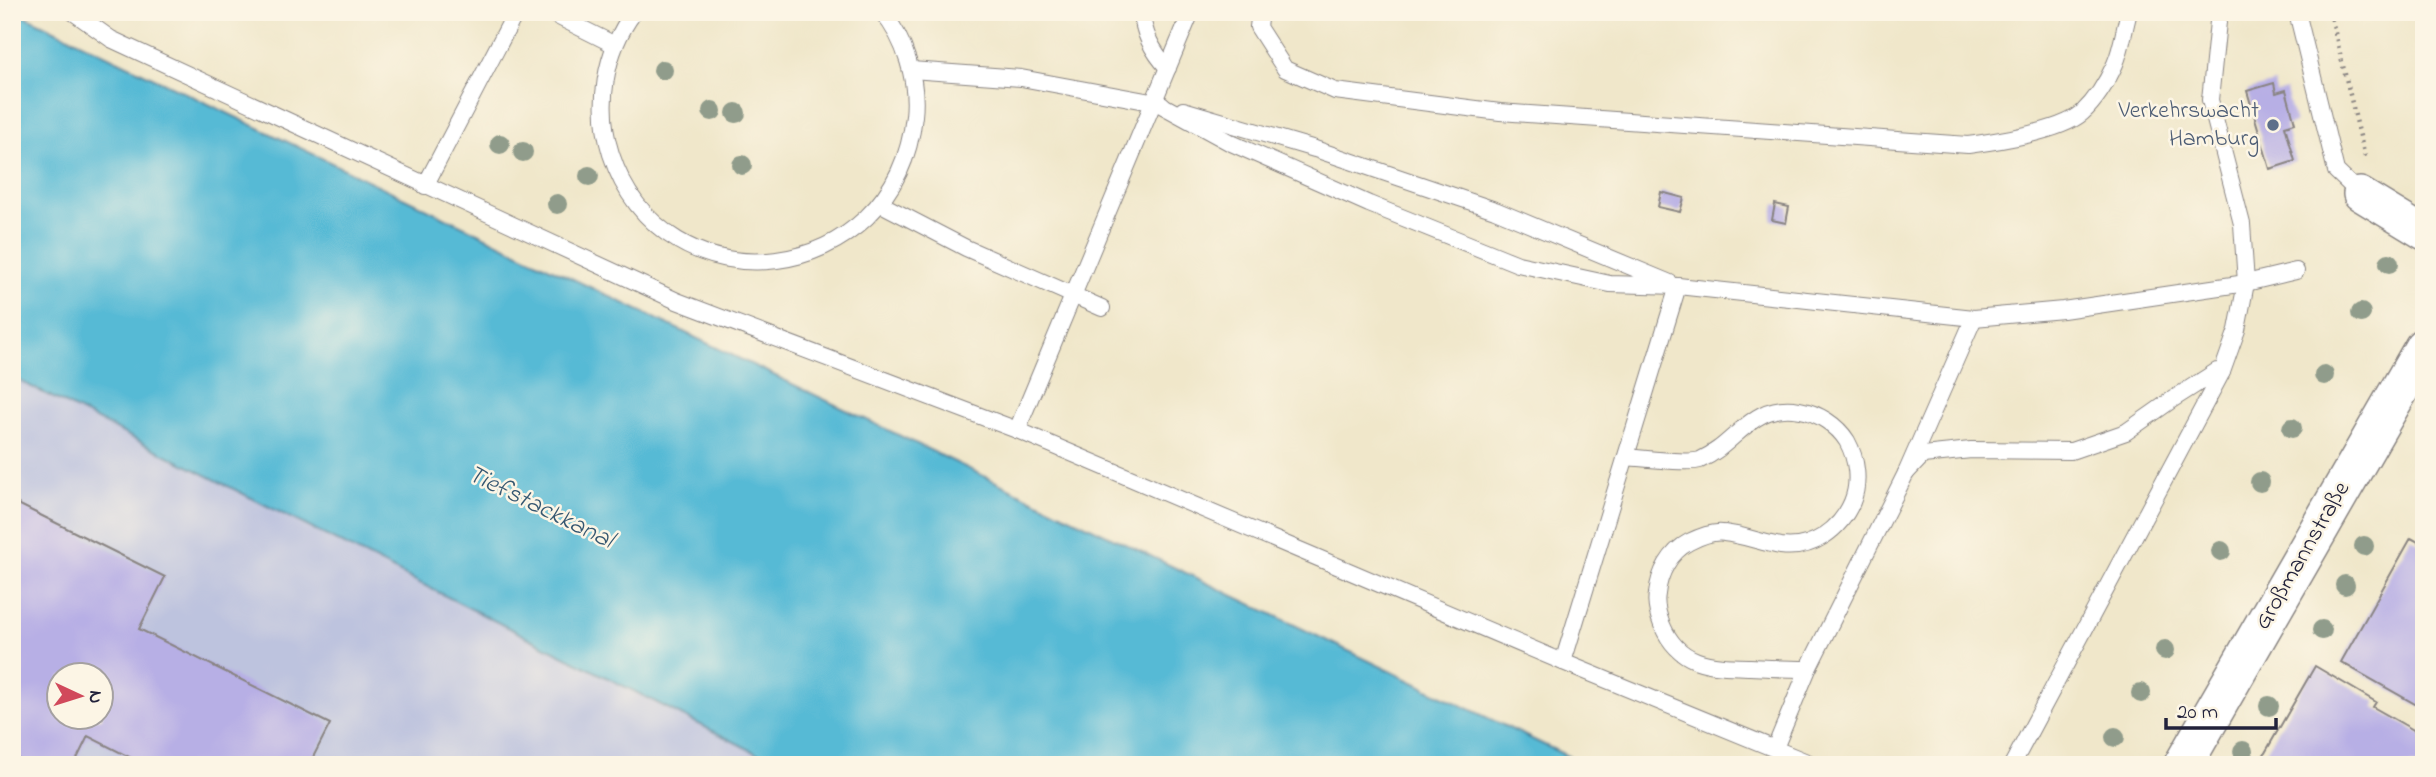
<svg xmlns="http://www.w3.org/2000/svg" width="2436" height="777" font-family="'Indie Flower',sans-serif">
	<rect width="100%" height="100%" fill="#fcf5e5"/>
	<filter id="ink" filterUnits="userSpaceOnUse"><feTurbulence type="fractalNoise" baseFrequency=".0143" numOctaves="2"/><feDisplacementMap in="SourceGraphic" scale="14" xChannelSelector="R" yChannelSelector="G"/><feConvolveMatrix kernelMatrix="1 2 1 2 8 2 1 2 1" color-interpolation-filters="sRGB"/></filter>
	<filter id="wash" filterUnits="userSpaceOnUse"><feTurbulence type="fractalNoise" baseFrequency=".00686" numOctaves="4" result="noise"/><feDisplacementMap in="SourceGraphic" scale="28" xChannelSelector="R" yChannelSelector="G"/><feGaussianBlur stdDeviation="1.57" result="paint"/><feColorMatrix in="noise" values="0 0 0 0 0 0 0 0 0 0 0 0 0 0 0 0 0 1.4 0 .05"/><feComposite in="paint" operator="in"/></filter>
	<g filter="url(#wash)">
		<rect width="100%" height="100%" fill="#f0e7ca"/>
		<path fill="#bdc3de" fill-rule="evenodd" d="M12,377L780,765H12ZM60,676H102V718H60Z"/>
		<polygon fill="#57bad5" stroke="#3c6e88" stroke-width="2" points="12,12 17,12 1586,765 780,765 12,377"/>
		<g id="blocks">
			<g fill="#b7afe5" fill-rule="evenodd">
				<polygon points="2274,83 2276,93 2286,90 2295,123 2285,126 2295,161 2270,169 2247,91"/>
				<polygon points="1661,192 1684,198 1680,212 1658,207"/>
				<polygon points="1775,204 1789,207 1786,223 1772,220"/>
				<path d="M12,501L165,577L139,629L330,724L309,765H145L88,736L74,765H30L12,756ZM60,676H102V718H60Z"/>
				<polygon points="2411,538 2424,545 2424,709 2341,662"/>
				<polygon points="2315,666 2376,702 2373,707 2424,736 2424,765 2258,765"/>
			</g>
		</g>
	</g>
	<g filter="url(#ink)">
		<use href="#blocks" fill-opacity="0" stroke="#898482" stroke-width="2"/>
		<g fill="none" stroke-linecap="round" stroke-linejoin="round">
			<defs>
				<g id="lane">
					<polyline points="73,12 111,39 677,301 1017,430 1563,662 1814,765"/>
					<polyline points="549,12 615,45"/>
					<path d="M634,12C604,52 596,107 611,154C663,315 896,289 914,116C918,81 905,39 882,12"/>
					<path d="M1142,12C1143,34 1154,53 1168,68"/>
					<path d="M1260,12L1258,27L1285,69L1335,91L1500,112L1968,145C1997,141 2060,132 2082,113C2096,100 2107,82 2115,64C2122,48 2124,29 2129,12"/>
					<polyline points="2297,12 2336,171 2360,194"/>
					<polyline points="911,70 1021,78 1162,104"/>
					<polyline points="1154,101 1229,142 1369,204 1518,264 1610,284 1678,286 1974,318 2063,310 2246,283 2296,271"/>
					<polyline points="1183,110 1315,149 1495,210 1670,283"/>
					<polyline points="425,186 516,12"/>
					<polyline points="881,204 966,248 1102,308"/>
					<polyline points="1017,430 1191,12"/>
					<path d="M1626,457C1640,458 1690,464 1700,460C1737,444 1752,401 1800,410C1818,413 1837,425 1847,441C1857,459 1860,483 1852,502C1840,530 1812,550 1781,546C1762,543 1743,535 1724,533C1713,531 1699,537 1689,542C1670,552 1659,573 1657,594C1655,604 1658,615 1662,625C1679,666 1711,666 1750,667C1769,668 1788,669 1808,669"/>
					<polyline points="1906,473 1923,455 1971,450 2071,451 2126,432 2173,399 2217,371 2222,372 2237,330 2246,283 2242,224 2210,100 2219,12"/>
					<polyline points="1563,662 1678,286"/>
					<polyline points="1775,748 1808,669 1906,473 1974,318"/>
					<polyline points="2012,765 2222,372"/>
				</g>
				<polyline id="street" points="2360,194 2424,233"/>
				<polyline id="secondary" points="2183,765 2424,347"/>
			</defs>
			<use href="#lane" stroke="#898482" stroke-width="18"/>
			<use href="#street" stroke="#898482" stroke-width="36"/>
			<use href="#secondary" stroke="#898482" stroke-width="41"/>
			<polyline stroke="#898482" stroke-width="4.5" stroke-dasharray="2 5" stroke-linecap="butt" points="2330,12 2366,161"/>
			<use href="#lane" stroke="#fff" stroke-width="16"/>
			<use href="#street" stroke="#fff" stroke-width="33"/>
			<use href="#secondary" stroke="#fff" stroke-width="38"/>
		</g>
		<g fill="#909c8b">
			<circle cx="663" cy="70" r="10"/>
			<circle cx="712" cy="111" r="10"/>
			<circle cx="736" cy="113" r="10"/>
			<circle cx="500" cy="144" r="10"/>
			<circle cx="523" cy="152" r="10"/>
			<circle cx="742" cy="165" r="10"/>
			<circle cx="589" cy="176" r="10"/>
			<circle cx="557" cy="204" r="10"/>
			<circle cx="2389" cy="263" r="10"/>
			<circle cx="2361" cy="313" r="10"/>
			<circle cx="2324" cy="375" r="10"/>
			<circle cx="2292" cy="428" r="10"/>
			<circle cx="2260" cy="482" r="10"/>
			<circle cx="2364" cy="546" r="10"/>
			<circle cx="2221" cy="551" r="10"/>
			<circle cx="2345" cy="585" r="10"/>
			<circle cx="2322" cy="630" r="10"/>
			<circle cx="2165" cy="650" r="10"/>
			<circle cx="2141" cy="693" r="10"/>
			<circle cx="2269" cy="706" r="10"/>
			<circle cx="2115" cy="737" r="10"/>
			<circle cx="2243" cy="751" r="10"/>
		</g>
	</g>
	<circle fill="#5c6f8a" stroke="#fcf5e5" stroke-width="2.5" cx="2273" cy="125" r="7"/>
	<g text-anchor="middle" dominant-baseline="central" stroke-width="5" stroke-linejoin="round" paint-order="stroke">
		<g font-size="24" fill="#4e5e75" stroke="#fcf5e5" text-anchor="end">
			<text x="2259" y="111">Verkehrswacht<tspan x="2259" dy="28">Hamburg</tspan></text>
		</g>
		<g font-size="24" fill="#22223b" stroke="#fcf5e5">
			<text transform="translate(2303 556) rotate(-60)">Großmannstraße</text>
		</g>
		<g font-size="26" font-style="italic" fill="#355771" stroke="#fcf5e5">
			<text transform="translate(540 508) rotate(26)">Tiefstackkanal</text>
		</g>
	</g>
	<rect width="2436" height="777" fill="none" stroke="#fcf5e5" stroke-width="42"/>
	<g transform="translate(80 696) rotate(94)"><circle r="33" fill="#fcf5e5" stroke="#a5a1a1" stroke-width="2"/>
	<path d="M0-5L12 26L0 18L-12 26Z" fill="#d1495b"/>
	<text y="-10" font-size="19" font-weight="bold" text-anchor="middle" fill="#22223b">N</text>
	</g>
	<path d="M2166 718v10h110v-10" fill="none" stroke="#22223b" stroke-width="3.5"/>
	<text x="2177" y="718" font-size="21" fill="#22223b" stroke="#fcf5e5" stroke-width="5" paint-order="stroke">20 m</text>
</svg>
